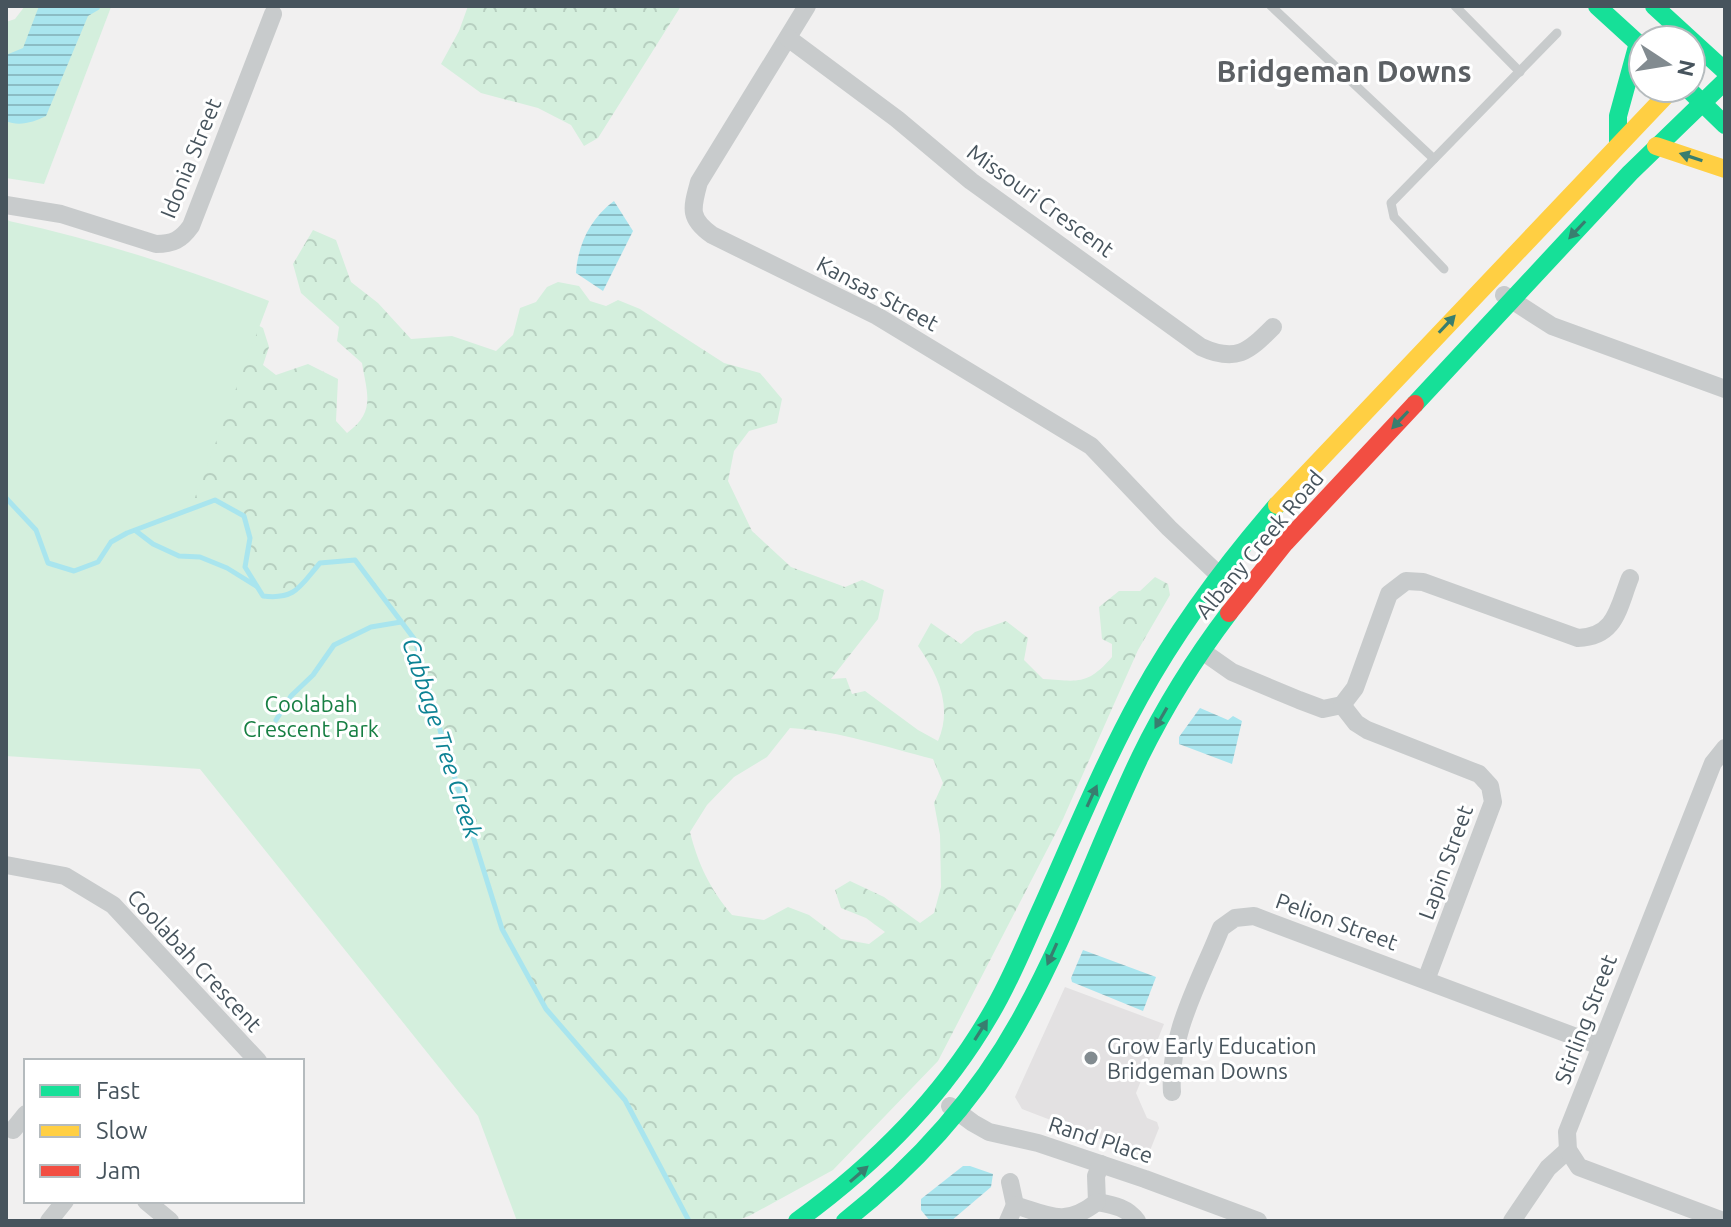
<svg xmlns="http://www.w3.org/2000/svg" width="1731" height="1227" font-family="Ubuntu,sans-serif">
	<defs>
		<pattern id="forest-crowns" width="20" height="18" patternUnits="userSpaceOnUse" patternTransform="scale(2)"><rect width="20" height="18" fill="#d4efdd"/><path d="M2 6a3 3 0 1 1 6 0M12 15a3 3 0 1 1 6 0" fill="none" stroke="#b7cfc0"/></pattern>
		<pattern id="water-rules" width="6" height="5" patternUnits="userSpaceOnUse" patternTransform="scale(2)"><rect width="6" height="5" fill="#a9e5ee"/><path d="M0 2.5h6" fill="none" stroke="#8bbcc4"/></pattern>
	</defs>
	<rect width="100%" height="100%" fill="#f1f0f0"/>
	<polygon fill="#e3e1e2" points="1065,987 1164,1024 1136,1093 1147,1118 1157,1122 1159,1128 1149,1153 1144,1156 1022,1109 1015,1097"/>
	<g fill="url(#forest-crowns)" fill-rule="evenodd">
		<polygon points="468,6 681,6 598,138 584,146 571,125 538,108 481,93 441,64 459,31"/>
		<path d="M6,222L245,318L263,328L269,347L263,365L276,375L308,364L338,379L336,421L347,433C376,412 367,394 362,363L337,341L339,327L301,293L293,264L313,230L336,240L351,282L378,303L411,339L452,336L496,351L513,335L520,308L536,302L547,287L558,282L579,286L590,301L606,306L618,300L640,309L724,363L760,373L782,399L777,423L749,431L734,451L728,481L752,531L791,567L845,587L862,580L884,590L878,619L831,679L846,678L852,694L865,691L918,730L938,741C953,706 938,675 918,646L931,623L961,644L975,632L1006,621L1028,638L1024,660L1043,679C1078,681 1087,686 1112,657V644L1102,639L1099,607L1119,591H1140L1155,577L1168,584L1170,595L1138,650L1063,819L938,1061L833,1170L749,1216L735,1221H612L289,670ZM790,728C840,731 885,747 933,759L943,783L934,803L940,835L941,887L934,913L920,923L884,897L850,881L835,890L841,908L866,918L885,932L869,944L841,939L809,915L788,907L764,920L732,915C710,889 698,864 690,832L707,805L734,777L767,757Z"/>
	</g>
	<g fill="#d4efdd">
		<polygon points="25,6 111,7 44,184 6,178 6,22 15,19"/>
		<path d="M6,217L9,221C98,240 184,268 269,301L191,508L215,500L244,516L250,538L245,567L263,596C296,600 300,586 320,563L355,560L415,640L442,737L502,929L546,1009L625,1100L689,1221H517L478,1116L200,769L6,756Z"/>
	</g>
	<g fill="url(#water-rules)">
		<path d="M39,6H98L100,9L88,16L46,116C34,122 19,127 6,121V55L23,48Z"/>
		<path d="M614,201L633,231L603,291L576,273C578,244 590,219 614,201Z"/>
		<polygon points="1200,708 1228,720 1233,716 1242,721 1232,764 1179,744 1179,737"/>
		<polygon points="1083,950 1156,977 1143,1011 1072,982 1071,978"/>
		<polygon points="963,1166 970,1166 993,1174 991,1187 951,1221 930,1221 921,1210 921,1199"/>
	</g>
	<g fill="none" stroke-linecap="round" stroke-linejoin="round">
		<g stroke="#a9e5ee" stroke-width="5">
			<path d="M6,498L36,530L48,563L74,571L98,562L111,542L127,533L215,500L244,516L250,538L245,567L263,596C296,600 300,586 320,563L355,560L415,640L442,737L502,929L546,1009L625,1100L689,1221"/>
			<polyline points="136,531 153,544 179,556 200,557 227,568 256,586"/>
			<polyline points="276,720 291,696 313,675 334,645 371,627 401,622"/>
		</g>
		<g stroke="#c8cbcc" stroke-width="9">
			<polyline points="1271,6 1434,159"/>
			<polyline points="1455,6 1520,72"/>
			<polyline points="1444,269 1394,217 1391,203 1557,33"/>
		</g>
		<g stroke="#c8cbcc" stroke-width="18">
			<path d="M807,6L699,182C692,208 688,218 712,235L877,316L1091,446L1169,528L1219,575"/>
			<path d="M788,38L897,119L971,181L1201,347C1236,363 1248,352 1273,327"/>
			<path d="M6,205L61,214L156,244C173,244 181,240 191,226L273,14"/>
			<polyline points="1504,295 1552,326 1725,389"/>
			<path d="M1202,651L1232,672L1299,700L1323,709L1342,705L1355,688L1389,594L1406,581L1423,582L1578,638C1616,637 1618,608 1630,578"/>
			<polyline points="1342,705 1356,723 1367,730 1479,774 1490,786 1493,802 1426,980"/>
			<polyline points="6,865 65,876 113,905 258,1061"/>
			<path d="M1172,1092C1168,1035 1200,981 1221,928L1235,918L1254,916L1600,1046"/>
			<polyline points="950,1106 973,1123 989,1132 1038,1143 1145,1179 1258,1221"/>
			<polyline points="13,1130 26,1114"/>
			<polyline points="1010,1182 1015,1205"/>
			<polyline points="146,1201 170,1221"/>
			<path d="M1097,1202C1113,1205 1127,1207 1137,1221"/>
			<polyline points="1097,1202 1096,1176 1101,1164"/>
			<polyline points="49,1221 65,1201"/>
			<path d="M1008,1221L1015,1205C1050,1216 1065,1227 1097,1202"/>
			<polyline points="1512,1221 1548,1168 1568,1150"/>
			<polyline points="1723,1221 1579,1167 1568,1150 1567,1132 1713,763 1725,748"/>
		</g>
		<g stroke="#16e098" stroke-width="18">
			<polyline points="1597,6 1643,48"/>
			<polyline points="1654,6 1725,71"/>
			<polyline points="1688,89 1725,125"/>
			<polyline points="1618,144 1618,116 1638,43"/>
			<polyline points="1415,404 1630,173 1725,81"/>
			<path d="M797,1221C874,1165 942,1098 990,1015C1010,982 1024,946 1040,911C1072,840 1102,766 1140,697C1178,628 1225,565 1277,505"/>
			<path d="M845,1221C917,1164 978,1097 1022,1016C1068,933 1099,843 1140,757C1165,706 1195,658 1229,613"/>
		</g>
		<g stroke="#ffcf43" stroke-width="18">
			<polyline points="1656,146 1725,169"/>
			<polyline points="1277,505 1673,88"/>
		</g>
		<polyline stroke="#f24e42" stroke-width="18" points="1229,613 1285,543 1415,404"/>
	</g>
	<defs><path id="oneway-solid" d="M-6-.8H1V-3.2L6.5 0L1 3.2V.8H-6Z" transform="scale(2)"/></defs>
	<g fill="#387e6f">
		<use href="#oneway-solid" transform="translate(1691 157) rotate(-162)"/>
		<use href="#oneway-solid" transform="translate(1577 230) rotate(133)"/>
		<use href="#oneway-solid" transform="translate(1447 324) rotate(-47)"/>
		<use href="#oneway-solid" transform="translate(1400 420) rotate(133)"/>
		<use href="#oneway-solid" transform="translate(1161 718) rotate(120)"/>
		<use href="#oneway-solid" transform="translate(1092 796) rotate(-65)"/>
		<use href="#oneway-solid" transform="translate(1052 954) rotate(114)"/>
		<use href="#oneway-solid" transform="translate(981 1030) rotate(-58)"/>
		<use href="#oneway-solid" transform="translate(859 1174) rotate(-41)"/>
	</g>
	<circle fill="#828b90" stroke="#fff" stroke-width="3" cx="1091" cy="1058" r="8"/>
	<g text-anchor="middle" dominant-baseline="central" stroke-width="6" stroke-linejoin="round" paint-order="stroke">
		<g font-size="22" fill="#47545d" stroke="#fff">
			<text transform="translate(190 158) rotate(-68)">Idonia Street</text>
			<text transform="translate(1041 200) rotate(36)">Missouri Crescent</text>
			<text transform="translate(878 293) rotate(28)">Kansas Street</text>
			<text transform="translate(1259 544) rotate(-50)">Albany Creek Road</text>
			<text transform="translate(1445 862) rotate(-70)">Lapin Street</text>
			<text transform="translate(1337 921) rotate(20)">Pelion Street</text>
			<text transform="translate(195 960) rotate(47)">Coolabah Crescent</text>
			<text transform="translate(1585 1019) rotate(-69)">Stirling Street</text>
			<text transform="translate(1101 1139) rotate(18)">Rand Place</text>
		</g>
		<g font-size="22" fill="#177f43" stroke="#fff">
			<text x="311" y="703">Coolabah<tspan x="311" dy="25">Crescent Park</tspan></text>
		</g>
		<g font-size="22" fill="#47545d" stroke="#fff" text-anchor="start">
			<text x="1107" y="1045">Grow Early Education<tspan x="1107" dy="25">Bridgeman Downs</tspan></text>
		</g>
		<g font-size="24" font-style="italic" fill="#0c8294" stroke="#fff">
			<text transform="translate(442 738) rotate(72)">Cabbage Tree Creek</text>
		</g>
		<g font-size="30" font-weight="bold" fill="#5c6064" stroke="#fff">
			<text x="1344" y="71">Bridgeman Downs</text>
		</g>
	</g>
	<rect width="1731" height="1227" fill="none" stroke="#47545d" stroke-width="16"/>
	<rect x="24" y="1059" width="280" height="144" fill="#ffffff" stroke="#b5bbbe" stroke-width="2"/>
	<rect x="40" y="1085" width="40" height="12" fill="#16e098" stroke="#b5bbbe" stroke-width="2"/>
	<text x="96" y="1099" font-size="24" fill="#47545d">Fast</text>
	<rect x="40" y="1125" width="40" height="12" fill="#ffcf43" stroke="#b5bbbe" stroke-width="2"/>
	<text x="96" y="1139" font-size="24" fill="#47545d">Slow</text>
	<rect x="40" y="1165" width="40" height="12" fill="#f24e42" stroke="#b5bbbe" stroke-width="2"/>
	<text x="96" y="1179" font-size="24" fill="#47545d">Jam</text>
	<g transform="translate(1667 64) rotate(102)"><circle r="38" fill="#ffffff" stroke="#b5bbbe" stroke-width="2"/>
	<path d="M0-6L14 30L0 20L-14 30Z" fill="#828b90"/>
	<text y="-12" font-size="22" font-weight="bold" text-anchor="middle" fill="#47545d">N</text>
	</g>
</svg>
